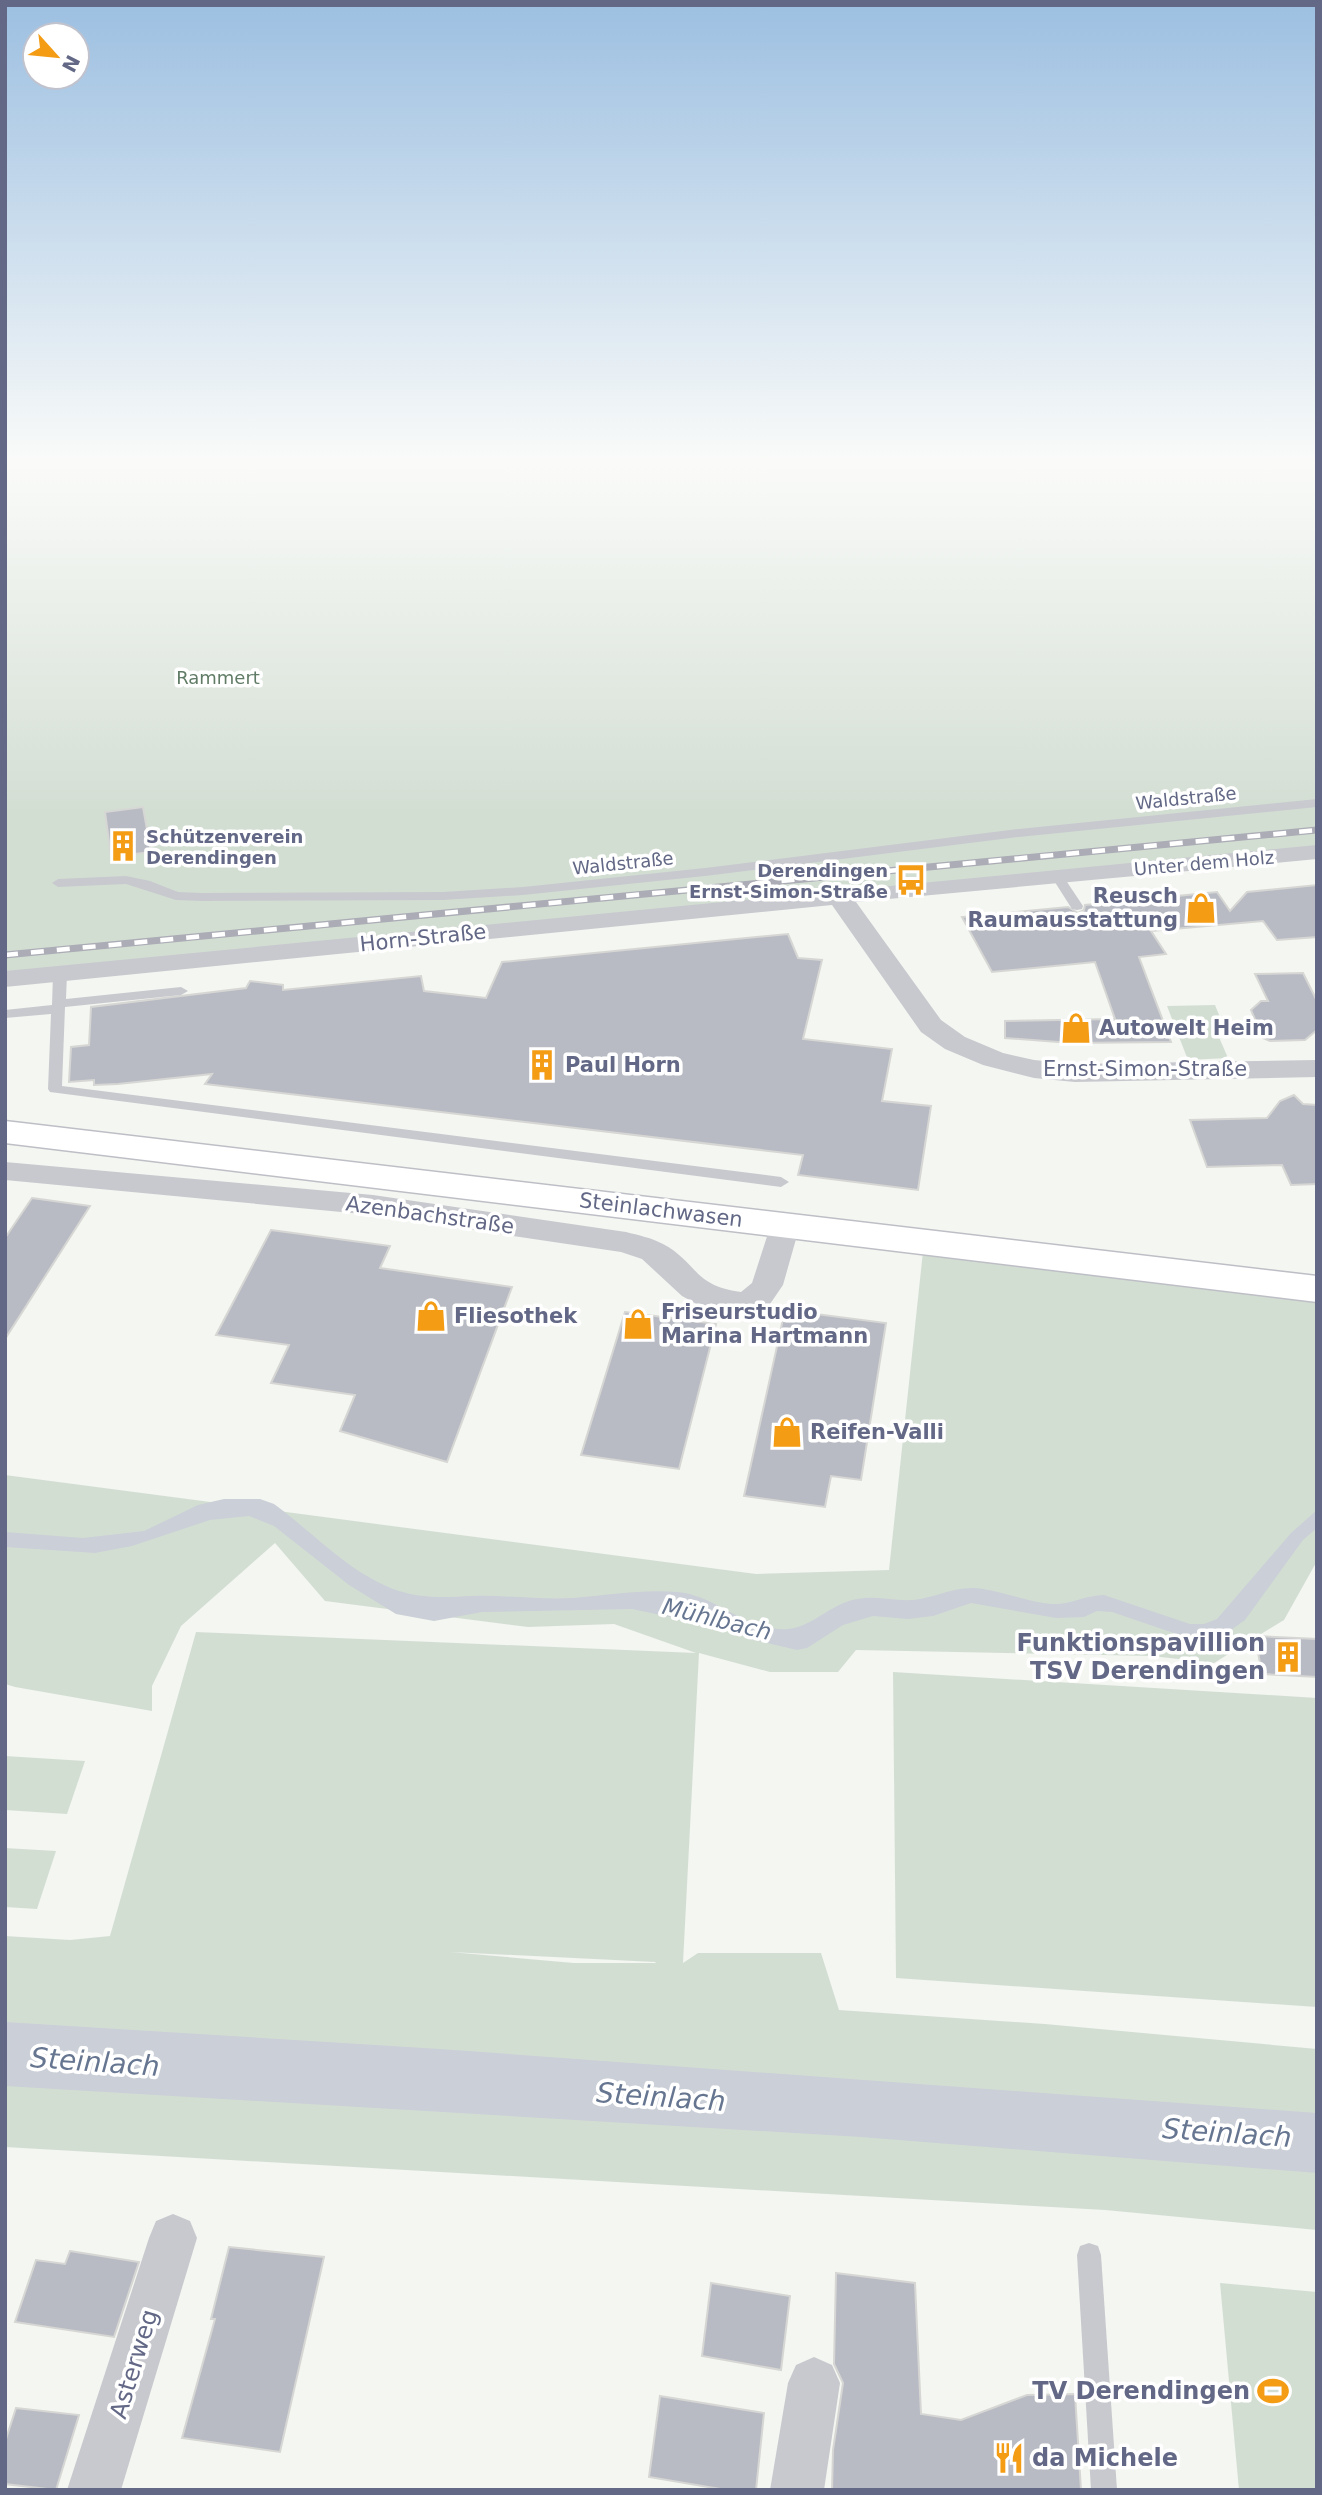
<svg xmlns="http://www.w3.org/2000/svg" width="1322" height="2495" font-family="'DejaVu Sans',sans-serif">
	<rect width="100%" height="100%" fill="#f4f6f1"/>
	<g fill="#d3ded3" fill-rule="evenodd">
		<polygon points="5,464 1317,464 1317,852 5,979"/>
		<polygon points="1215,1005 1224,1027 1215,1028 1228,1058 1188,1060 1167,1006"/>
		<path d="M924,1242L1317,1289V1561L1284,1620L1214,1663L1152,1656L856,1650L838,1672H770L699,1653L683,1963L698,1953H821L839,2010L1045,2024L1317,2049V2230L1105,2210L5,2147V1936L70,1940L110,1936L196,1632L696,1653L614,1624L528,1627L325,1601L275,1543L181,1626L152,1686V1711L15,1687L5,1684V1475L756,1574L889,1570ZM450,1952L655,1962L656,1963H574Z"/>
		<polygon points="893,1672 1317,1698 1317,2007 896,1978"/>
		<polygon points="5,1756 85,1761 67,1814 5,1810"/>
		<polygon points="5,1848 56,1851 37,1909 5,1907"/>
		<polygon points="1220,2283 1317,2292 1317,2490 1239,2490"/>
	</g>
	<g fill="#cbcfd7">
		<path d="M224,1499H260L274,1504C315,1534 351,1575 399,1591C424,1599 447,1597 473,1596C506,1595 540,1600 573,1598C609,1595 642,1589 678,1592C717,1596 747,1632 788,1629C816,1626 832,1600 865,1598C881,1597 897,1601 913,1600C934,1598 953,1587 975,1588C1001,1590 1025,1602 1052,1604C1070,1605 1086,1595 1104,1595L1190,1624H1204L1217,1619L1291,1533L1317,1510V1528L1303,1540L1245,1620L1217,1640L1197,1641L1112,1612L1097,1611L1084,1617L1056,1618L971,1603L933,1616L908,1619L873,1616L843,1625L807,1648L797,1650L750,1639L727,1629L632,1609L482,1612L434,1621L396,1614L349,1585L274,1526L249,1516L210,1520L132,1546L95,1553L5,1547V1532L83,1538L144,1531L198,1505Z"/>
		<polygon points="5,2022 440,2049 1317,2113 1317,2173 861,2137 5,2086"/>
	</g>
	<g fill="#b8bbc3" stroke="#d6d7d4" stroke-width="2">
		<polygon points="143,807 151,852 111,857 105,812"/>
		<polygon points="1317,885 1317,937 1277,940 1263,921 1151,931 1166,954 1139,957 1171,1042 1071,1043 1005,1038 1005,1021 1115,1019 1095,962 992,972 962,917 1068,907 1078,913 1084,910 1085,905 1217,892 1230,911 1247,892"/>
		<polygon points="788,934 798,958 822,960 803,1039 892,1049 882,1101 931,1106 918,1190 798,1175 803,1155 205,1084 212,1074 118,1084 94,1085 94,1080 69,1082 71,1047 89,1045 91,1007 246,988 250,981 283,985 283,990 421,976 424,991 486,998 502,962"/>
		<polygon points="1303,973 1317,1001 1317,1030 1305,1040 1270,1041 1263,1038 1251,1010 1261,1001 1268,1001 1255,974"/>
		<polygon points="1294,1095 1303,1104 1317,1105 1317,1184 1291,1185 1282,1165 1207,1167 1190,1120 1267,1118 1280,1101"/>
		<polygon points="32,1198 90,1206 5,1339 5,1238"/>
		<polygon points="271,1230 390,1246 380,1268 512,1287 447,1462 340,1431 355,1395 271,1383 289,1345 216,1335"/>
		<polygon points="785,1310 886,1323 861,1480 831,1476 825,1507 744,1496"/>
		<polygon points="625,1312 716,1324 679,1469 581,1455"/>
		<polygon points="1255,1636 1317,1639 1317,1677 1262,1674"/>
		<polygon points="229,2247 324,2257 280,2452 182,2438 215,2319 211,2319"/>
		<polygon points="70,2251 139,2262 114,2337 15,2322 36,2260 65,2264"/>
		<polygon points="836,2273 915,2283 921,2414 961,2420 1027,2395 1075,2394 1081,2490 832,2490 833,2450 843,2383 834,2364"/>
		<polygon points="711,2283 790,2296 781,2370 702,2356"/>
		<polygon points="660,2396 764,2413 756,2490 726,2490 649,2477"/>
		<polygon points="16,2408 79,2415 56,2490 5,2484 5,2442"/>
	</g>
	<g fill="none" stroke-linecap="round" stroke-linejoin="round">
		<defs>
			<polygon id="secondary" points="5,1121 1317,1276 1317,1302 5,1143"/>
		</defs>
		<use href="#secondary" stroke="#bebfc6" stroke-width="3"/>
		<g fill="#c8c9ce" fill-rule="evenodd">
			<polygon points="1317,799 1317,807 1019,837 705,876 523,895 443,900 202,901 176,900 126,884 58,887 52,883 58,879 126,876 150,881 178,892 202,893 443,892 523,887 705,868 1019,829"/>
			<polygon points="1057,872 1061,873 1083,906 1082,909 1077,910 1072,909 1051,876"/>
			<polygon points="60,970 67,974 66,999 181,987 188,991 181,995 65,1007 62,1086 781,1177 789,1182 781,1187 50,1092 48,1089 51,1014 5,1018 5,1010 52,1005 53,974"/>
			<polygon points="1089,2243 1098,2246 1101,2255 1117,2490 1091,2490 1077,2255 1080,2246"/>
		</g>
		<g fill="#c8c9ce" fill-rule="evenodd">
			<polygon points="1317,845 1317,859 856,902 941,1020 965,1037 1003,1053 1034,1060 1075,1064 1317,1060 1317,1077 1075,1082 1034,1078 983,1065 945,1049 921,1032 832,905 5,987 5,971"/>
			<path d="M5,1162L373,1195L626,1232C638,1235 652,1238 663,1244C697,1262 693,1286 741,1292L752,1283L773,1218L784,1215L795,1218L800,1225L783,1285L770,1304L745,1314L702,1307L682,1296L642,1259L621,1252L373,1215L5,1180Z"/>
			<polygon points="173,2214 190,2221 197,2238 121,2490 67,2490 149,2238 156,2221"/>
			<polygon points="814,2357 832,2365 840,2383 824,2490 770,2490 788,2383 796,2365"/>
		</g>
		<use href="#secondary" fill="#fff" fill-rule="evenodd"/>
		<defs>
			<polyline id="rail" points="5,955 1317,830"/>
		</defs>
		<use href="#rail" stroke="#abacb5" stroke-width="7"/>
		<use href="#rail" stroke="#fff" stroke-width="4.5" stroke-dasharray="13" stroke-linecap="butt"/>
	</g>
	<linearGradient id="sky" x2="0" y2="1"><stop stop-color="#9cbfe1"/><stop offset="0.57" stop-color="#fafbf9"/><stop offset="1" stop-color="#fafbf9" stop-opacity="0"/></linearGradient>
	<rect width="1322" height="813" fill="url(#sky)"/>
	<defs>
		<symbol id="building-bare" viewBox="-9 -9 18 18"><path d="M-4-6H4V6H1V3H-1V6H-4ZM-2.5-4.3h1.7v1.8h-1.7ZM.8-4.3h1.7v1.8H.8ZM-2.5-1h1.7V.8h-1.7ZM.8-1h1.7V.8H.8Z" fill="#f39c14" stroke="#fff" stroke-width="2.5" paint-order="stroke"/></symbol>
		<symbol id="bus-bare" viewBox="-9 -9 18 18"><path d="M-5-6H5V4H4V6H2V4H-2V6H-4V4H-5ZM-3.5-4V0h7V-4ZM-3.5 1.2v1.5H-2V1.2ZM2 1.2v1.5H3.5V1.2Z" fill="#f39c14" stroke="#fff" stroke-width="2.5" paint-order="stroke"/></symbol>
		<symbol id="shop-bare" viewBox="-9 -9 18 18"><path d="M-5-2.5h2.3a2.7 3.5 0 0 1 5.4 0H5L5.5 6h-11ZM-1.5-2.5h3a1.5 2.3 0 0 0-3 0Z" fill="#f39c14" stroke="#fff" stroke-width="2.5" paint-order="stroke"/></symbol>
		<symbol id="stadium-bare" viewBox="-9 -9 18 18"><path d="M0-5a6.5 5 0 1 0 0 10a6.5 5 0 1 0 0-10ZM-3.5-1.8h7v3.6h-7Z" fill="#f39c14" stroke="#fff" stroke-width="2.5" paint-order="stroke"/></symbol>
		<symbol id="restaurant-bare" viewBox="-9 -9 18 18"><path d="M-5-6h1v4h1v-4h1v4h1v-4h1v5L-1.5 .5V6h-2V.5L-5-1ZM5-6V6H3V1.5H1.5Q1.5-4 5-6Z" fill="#f39c14" stroke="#fff" stroke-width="2.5" paint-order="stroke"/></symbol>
	</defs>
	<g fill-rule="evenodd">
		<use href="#building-bare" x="101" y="824" width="44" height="44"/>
		<use href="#bus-bare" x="889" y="858" width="44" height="44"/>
		<use href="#shop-bare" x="1179" y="886" width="44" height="44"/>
		<use href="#shop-bare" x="1054" y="1006" width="44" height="44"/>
		<use href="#building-bare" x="520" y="1043" width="44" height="44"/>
		<use href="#shop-bare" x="409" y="1294" width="44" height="44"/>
		<use href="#shop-bare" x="616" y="1302" width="44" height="44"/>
		<use href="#shop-bare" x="765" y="1410" width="44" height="44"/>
		<use href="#building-bare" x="1266" y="1635" width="44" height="44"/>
		<use href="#stadium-bare" x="1251" y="2369" width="44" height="44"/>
		<use href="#restaurant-bare" x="987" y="2436" width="44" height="44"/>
	</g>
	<g text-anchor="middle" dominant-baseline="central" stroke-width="7" stroke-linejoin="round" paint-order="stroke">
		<g font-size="18" fill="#617c66" stroke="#fff">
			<text x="218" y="677">Rammert</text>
		</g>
		<g font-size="18" fill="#626885" stroke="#fff">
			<text transform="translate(1186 798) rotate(-6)">Waldstraße</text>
			<text transform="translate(623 863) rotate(-6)">Waldstraße</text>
			<text transform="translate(1204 863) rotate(-5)">Unter dem Holz</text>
		</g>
		<g font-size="18" font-weight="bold" fill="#626885" stroke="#fff" text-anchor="start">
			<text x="146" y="836">Schützenverein<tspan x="146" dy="21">Derendingen</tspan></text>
			<text x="888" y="870" text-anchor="end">Derendingen<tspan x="888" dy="21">Ernst-Simon-Straße</tspan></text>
		</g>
		<g font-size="21" font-weight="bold" fill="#626885" stroke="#fff" text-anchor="start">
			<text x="1178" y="896" text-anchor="end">Reusch<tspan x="1178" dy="24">Raumausstattung</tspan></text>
			<text x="1099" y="1028">Autowelt Heim</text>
			<text x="565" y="1065">Paul Horn</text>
			<text x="661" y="1312">Friseurstudio<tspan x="661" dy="24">Marina Hartmann</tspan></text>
			<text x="454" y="1316">Fliesothek</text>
			<text x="810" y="1432">Reifen-Valli</text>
		</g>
		<g font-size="21" fill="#626885" stroke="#fff">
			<text transform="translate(423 938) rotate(-6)">Horn-Straße</text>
			<text x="1145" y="1069">Ernst-Simon-Straße</text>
			<text transform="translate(661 1210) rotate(7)">Steinlachwasen</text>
			<text transform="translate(430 1215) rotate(8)">Azenbachstraße</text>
		</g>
		<g font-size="23" font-style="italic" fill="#667691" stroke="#fff">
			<text transform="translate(717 1619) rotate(14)">Mühlbach</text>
		</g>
		<g font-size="24" font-weight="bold" fill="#626885" stroke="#fff" text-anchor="end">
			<text x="1265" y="1643">Funktionspavillion<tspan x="1265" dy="28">TSV Derendingen</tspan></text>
			<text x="1250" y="2391">TV Derendingen</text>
			<text x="1032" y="2458" text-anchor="start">da Michele</text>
		</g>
		<g font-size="24" fill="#626885" stroke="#fff">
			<text transform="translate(134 2364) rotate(-73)">Asterweg</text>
		</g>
		<g font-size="28" font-style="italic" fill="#667691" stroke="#fff">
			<text transform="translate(95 2062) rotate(4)">Steinlach</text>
			<text transform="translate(661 2097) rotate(4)">Steinlach</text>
			<text transform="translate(1227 2133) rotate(4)">Steinlach</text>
		</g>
	</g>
	<rect width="1322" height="2495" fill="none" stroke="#626885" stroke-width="14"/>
	<g transform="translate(56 56) rotate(117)"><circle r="33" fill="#ffffff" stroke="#c0c3ce" stroke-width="2"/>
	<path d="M0-5L12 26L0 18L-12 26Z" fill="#f39c14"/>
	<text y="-10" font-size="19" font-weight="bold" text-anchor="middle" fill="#626885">N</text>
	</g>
</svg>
